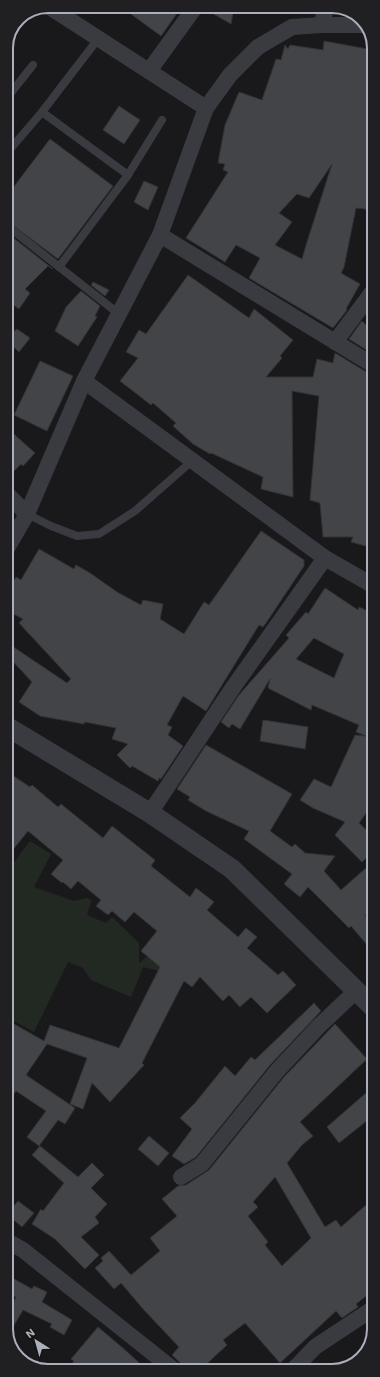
<svg xmlns="http://www.w3.org/2000/svg" width="380" height="1377" font-family="'Work Sans',sans-serif">
	<rect width="100%" height="100%" fill="#19191b"/>
	<polygon fill="#212922" points="30,841 51,854 34,887 74,901 86,898 92,900 87,915 106,923 112,917 139,943 139,963 148,956 158,958 160,971 143,967 131,997 91,980 83,968 68,962 34,1032 7,1017 7,864 12,865"/>
	<g fill="#434448" stroke="#333337" fill-rule="evenodd">
		<polygon points="120,6 182,6 161,36"/>
		<polygon points="205,6 234,6 231,24 205,9"/>
		<path d="M324,41L373,50V210L356,208L344,267L341,273L360,284L346,309L347,310L333,328L249,278L260,258L236,245L225,262L186,238L228,172L223,170L225,164L218,163L225,125L239,92L262,100L276,59L281,60L285,45L288,49L290,45L323,50ZM332,164L307,242L302,259L275,245L292,222L279,213L297,194L309,198Z"/>
		<polygon points="119,106 140,120 124,144 103,130"/>
		<polygon points="50,139 113,186 58,259 6,220 6,197"/>
		<polygon points="144,181 158,187 148,210 134,202"/>
		<polygon points="6,232 53,269 48,266 25,289 30,293 19,309 6,300"/>
		<polygon points="188,275 249,318 254,309 293,340 280,356 282,358 266,377 313,377 317,359 333,363 335,353 368,373 373,374 373,548 351,542 353,537 323,537 320,503 310,500 319,396 292,391 293,497 261,489 263,477 211,453 210,454 193,444 173,426 176,423 153,403 151,405 120,381 138,358 126,352 139,330 146,334"/>
		<polygon points="93,282 109,290 105,296 91,285"/>
		<polygon points="81,291 100,306 95,316 97,317 78,346 55,331 66,307"/>
		<polygon points="373,318 373,354 349,339 362,321 366,325"/>
		<polygon points="17,329 30,338 19,352 6,340 6,337"/>
		<polygon points="40,361 73,376 47,431 14,415"/>
		<polygon points="6,427 35,453 23,466 21,464 14,471 6,462"/>
		<polygon points="261,531 304,560 304,566 268,620 263,627 259,625 206,711 183,696 167,725 172,727 168,735 183,746 161,779 159,778 158,781 132,766 130,768 117,755 128,744 112,739 116,728 85,722 84,724 40,716 19,702 32,682 6,654 6,642 67,683 71,679 19,623 23,619 6,610 6,593 16,577 21,580 39,549 74,569 76,565 90,573 117,592 141,605 143,600 163,604 160,619 184,634 204,602 209,605"/>
		<path d="M325,588L358,610L359,607L374,614V802L359,823L374,837V850L362,862L335,835L345,822L313,808L300,800L314,779L331,787L355,735L366,736L356,732L359,725L312,705L311,710L268,688L270,679L240,729L232,724L229,728L221,722L239,695L289,638L286,635L306,612L308,614ZM314,638L344,654L334,678L296,659Z"/>
		<polygon points="263,720 308,727 305,749 260,741"/>
		<polygon points="206,745 292,794 270,831 292,847 295,844 305,853 335,856 324,871 341,890 374,861 374,909 365,915 374,926 374,953 351,926 349,928 308,887 300,897 284,884 292,874 244,839 249,831 206,811 188,800 190,797 177,789"/>
		<polygon points="6,771 30,787 32,785 58,807 61,804 103,838 112,826 155,860 151,866 190,897 196,888 214,902 207,910 238,937 246,928 257,937 247,948 278,975 283,971 296,985 267,1013 251,997 240,1007 229,995 223,1001 200,977 192,987 184,981 142,1063 144,1065 110,1102 92,1083 83,1109 70,1104 87,1058 47,1044 26,1075 75,1108 65,1124 58,1120 39,1146 27,1137 46,1111 16,1091 7,1104 7,1020 44,1041 50,1025 119,1048 160,967 141,951 157,931 134,912 125,922 112,911 108,915 96,906 101,900 78,881 71,889 63,882 62,883 51,874 63,860 28,831 7,857"/>
		<polygon points="314,1003 321,1011 270,1065 196,1157 184,1164 172,1156 192,1129 180,1118 195,1103 225,1066 235,1076 251,1057 255,1060"/>
		<path d="M335,1024L367,1059L300,1122L313,1136L302,1145L287,1163L325,1227L336,1220L341,1227L374,1198V1290L356,1304L358,1307L342,1318L336,1311L280,1363L245,1323L223,1340L227,1345L200,1370H188L172,1355L179,1347L144,1310L121,1283L114,1289L95,1268L103,1261L101,1258L109,1251L131,1275L160,1251L150,1238L177,1216L162,1199L178,1186L186,1185L209,1170L284,1077ZM275,1177L311,1238L282,1266L265,1245L268,1242L248,1216L258,1207L253,1202Z"/>
		<polygon points="374,1086 374,1115 339,1143 327,1127"/>
		<polygon points="149,1136 169,1153 158,1166 138,1149"/>
		<polygon points="40,1146 78,1177 92,1163 104,1175 91,1188 107,1204 95,1217 99,1223 81,1237 99,1255 85,1269 55,1239 32,1224 41,1209 43,1211 64,1183 32,1155"/>
		<polygon points="18,1201 34,1213 22,1227 7,1214"/>
		<polygon points="7,1275 32,1289 34,1286 47,1292 42,1302 72,1320 64,1335 50,1327 52,1324 23,1310 7,1337 7,1314 16,1297 7,1292"/>
		<polygon points="98,1327 124,1349 147,1370 118,1371 110,1364 104,1371 66,1371 74,1361 71,1359"/>
	</g>
	<g fill="none" stroke-linecap="round" stroke-linejoin="round">
		<g stroke="#3a3b40" stroke-width="8">
			<polyline points="6,99 33,65"/>
			<polyline points="42,112 128,175 59,267"/>
			<polyline points="6,154 42,112 98,39"/>
			<polyline points="128,175 162,120"/>
			<polyline points="6,225 119,314"/>
			<polyline points="27,514 51,526 77,536 99,534 135,511 193,460"/>
		</g>
		<g stroke="#3a3b40" stroke-width="16">
			<polyline points="48,6 206,108"/>
			<polyline points="321,25 327,6"/>
			<polyline points="149,71 196,6"/>
			<polyline points="160,235 373,365"/>
			<polyline points="335,342 373,291"/>
			<polyline points="84,381 325,558 374,586"/>
			<polyline points="6,493 27,514"/>
			<polyline points="6,550 27,514 84,381 160,235 206,108 230,75 258,47 292,27 321,25 365,25"/>
			<polyline points="150,813 232,689 325,558"/>
			<polyline points="181,1177 202,1164 277,1071 318,1027 357,990"/>
			<polyline points="7,1241 23,1250 174,1370"/>
			<polyline points="293,1370 315,1347 374,1308"/>
		</g>
		<polyline stroke="#3a3b40" stroke-width="20" points="6,726 150,813 232,869 374,1008"/>
	</g>
	<path d="M0 0H380V1377H0ZM48 13H332A35 35 0 0 1 367 48V1329A35 35 0 0 1 332 1364H48A35 35 0 0 1 13 1329V48A35 35 0 0 1 48 13Z" fill="#202023" fill-rule="evenodd"/>
	<path fill="none" stroke="#abb0bb" stroke-width="2" d="M48 13H332A35 35 0 0 1 367 48V1329A35 35 0 0 1 332 1364H48A35 35 0 0 1 13 1329V48A35 35 0 0 1 48 13Z"/>
	<g transform="translate(36 1341) rotate(323)" stroke="#141416" stroke-width="3" paint-order="stroke">
	<path d="M0-3L7 15L0 10L-7 15Z" fill="#abb0bb"/>
	<text y="-6" font-size="11" font-weight="bold" text-anchor="middle" fill="#abb0bb">N</text>
	</g>
</svg>
